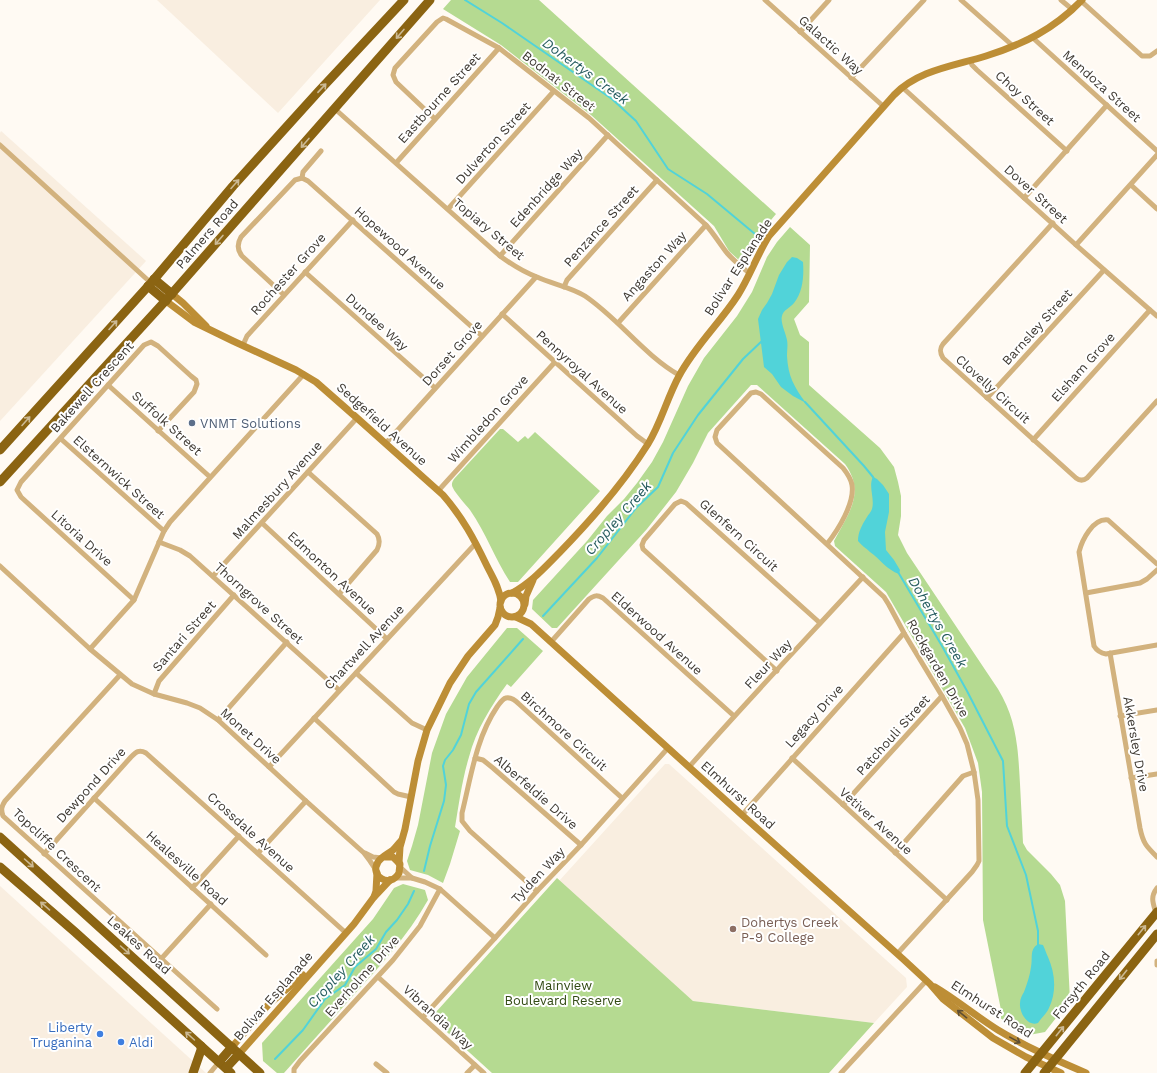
<svg xmlns="http://www.w3.org/2000/svg" width="1157" height="1073" font-family="'Work Sans',sans-serif">
	<rect width="100%" height="100%" fill="#fffaf3"/>
	<g fill="#f9eee0">
		<polygon points="157,0 380,0 278,113"/>
		<polygon points="1,131 146,261 0,421 0,133"/>
		<polygon points="665,764 669,764 906,978 907,987 874,1023 693,1001 559,881"/>
		<polygon points="0,886 206,1073 0,1073"/>
	</g>
	<g fill="#b5da91">
		<polygon points="451,0 539,0 776,214 755,239 744,261 741,262 729,251 714,226 591,115 501,45 443,9"/>
		<path d="M790,227L810,245L809,302L794,319L800,335L809,342V385L880,448L894,467L898,482L901,496V516L898,535L907,553L998,689C1017,720 1018,749 1020,784C1021,803 1022,823 1023,843L1027,850L1051,874L1060,885L1065,901L1070,1000L1045,1032L1029,1035L1000,1018L1002,1015L983,920L982,792L978,763L965,728L886,592L835,546L834,541C848,514 866,493 845,464L757,385H751L708,433L693,463L676,492L647,529L557,628H552L532,609L533,600L587,541L607,516L624,499L637,483L652,462L663,442L688,386L704,358L737,316L752,292L767,257L777,242Z"/>
		<path d="M500,429H503L518,442L525,436L528,439L535,432L600,491L518,582H510C495,559 486,533 470,510C466,505 455,493 453,488C451,485 452,482 454,479Z"/>
		<path d="M507,628H517L543,651L511,687L507,684C491,706 476,730 469,757C462,780 459,804 455,827L460,831L450,864L443,883L428,875L410,870L407,861L412,846L418,825L432,753L446,714L467,677Z"/>
		<polygon points="557,878 693,1001 874,1023 829,1073 492,1073 437,1023 436,1012"/>
		<path d="M403,884L425,890L428,900C407,937 380,966 351,998C329,1023 306,1048 284,1073H277L263,1061L262,1043L373,919L394,888Z"/>
	</g>
	<g fill="#51d3d9">
		<path d="M792,257L797,258L803,262C804,276 803,292 794,303C790,308 783,310 782,316C780,322 786,334 787,340C788,345 787,350 787,356C788,376 794,387 806,403L793,396L781,387L772,374L764,367L758,319L762,310L767,303L772,294L779,275L787,262Z"/>
		<path d="M873,477L877,479L883,485L889,494V512L885,532L886,550L894,560L900,570L899,574C887,570 880,559 870,552C866,548 862,546 858,541C858,532 862,525 867,517C868,515 871,512 872,509C875,499 868,486 873,477Z"/>
		<path d="M1038,944L1043,945C1045,949 1046,953 1048,957C1055,973 1057,991 1049,1008C1047,1013 1042,1017 1038,1023C1028,1027 1019,1013 1020,1003C1020,999 1022,995 1024,992C1027,984 1030,975 1031,967C1033,958 1029,950 1038,944Z"/>
	</g>
	<g fill="none" stroke-linecap="round" stroke-linejoin="round">
		<g stroke="#51d3d9" stroke-width="2">
			<polyline points="465,0 502,23 612,99 636,121 668,169 707,194 755,234"/>
			<polyline points="805,402 864,466 873,477 874,479"/>
			<polyline points="898,572 942,646 967,691 1003,761 1007,826 1026,875 1038,931 1038,947"/>
			<polyline points="543,616 597,558 636,508 658,487 673,453 698,415 743,359 763,340"/>
			<polyline points="424,871 430,846 444,801 446,785 443,766 445,760 453,750 461,735 469,704 476,692 523,639"/>
			<polyline points="275,1059 303,1030 325,999 345,985 355,967 376,949 386,932 397,920 408,904 414,891"/>
		</g>
		<g stroke="#d2b27e" stroke-width="5">
			<polyline points="765,0 883,106"/>
			<polyline points="961,0 1013,46"/>
			<polyline points="1061,0 1073,10"/>
			<polyline points="1081,1 1142,56 1150,56 1157,51"/>
			<polyline points="800,32 829,0"/>
			<polyline points="1033,38 1157,151"/>
			<polyline points="970,60 972,65 977,70 1067,151"/>
			<polyline points="851,78 924,0"/>
			<polyline points="902,87 1076,245 1157,316"/>
			<path d="M335,109L500,256C511,264 523,272 537,277C552,284 571,287 585,296C619,319 644,355 679,375"/>
			<path d="M435,119L396,82L393,75L395,68L437,22L443,18L446,19L499,48L589,118L706,225C714,234 720,244 727,253C734,261 742,267 749,273"/>
			<polyline points="0,145 151,283"/>
			<polyline points="396,163 499,48"/>
			<polyline points="302,178 308,181 482,336"/>
			<polyline points="1131,185 1157,209"/>
			<polyline points="1024,198 1107,105"/>
			<polyline points="448,209 554,91"/>
			<path d="M1053,223L943,344C939,349 940,353 943,358L1076,478C1080,481 1083,481 1087,478L1157,401"/>
			<polyline points="1076,245 1157,155"/>
			<polyline points="500,256 608,135"/>
			<polyline points="305,272 435,388"/>
			<polyline points="564,287 567,280 657,180"/>
			<path d="M284,295L242,256C237,250 237,244 241,237L295,180L302,178L303,172L321,151"/>
			<polyline points="502,314 637,436 648,444"/>
			<polyline points="618,323 706,225"/>
			<polyline points="243,345 247,336 353,220"/>
			<polyline points="108,385 210,477"/>
			<polyline points="987,398 1104,270"/>
			<polyline points="61,439 164,531"/>
			<polyline points="1033,440 1150,310"/>
			<polyline points="386,443 536,277"/>
			<path d="M308,472L377,534C380,539 380,544 377,550L339,594"/>
			<polyline points="438,491 555,362"/>
			<polyline points="262,523 387,639"/>
			<polyline points="159,542 180,550 190,556 339,690"/>
			<path d="M827,544C838,530 855,503 852,485C851,479 847,473 843,468L761,394L756,392L751,393L717,430L715,437L717,443L884,597L889,605L904,633L942,696L960,728L967,744L974,772L978,800L979,861L977,865L972,872L897,954"/>
			<path d="M1157,564L1108,520C1093,518 1082,540 1079,552L1094,646C1097,651 1100,653 1106,654L1157,645"/>
			<polyline points="0,566 90,649 132,684 154,694 187,703 200,708 218,720 306,801 364,853 370,861 376,870"/>
			<polyline points="213,576 357,418"/>
			<polyline points="1086,593 1140,583 1147,579 1157,570"/>
			<polyline points="134,600 21,497 17,490 21,482 144,345 151,342 158,346 191,376 196,380 197,384 194,392 158,431"/>
			<path d="M551,642L589,599C595,595 597,595 603,598L734,716"/>
			<polyline points="90,649 134,600 164,531 170,522 304,374"/>
			<path d="M1110,653L1140,828C1143,843 1146,846 1157,857"/>
			<polyline points="777,671 643,549 642,545 644,540 675,504 681,501 686,503 820,623"/>
			<polyline points="356,673 412,723 427,730"/>
			<path d="M120,675L5,801C1,807 1,810 3,816L217,1009"/>
			<polyline points="154,694 159,681 234,595"/>
			<polyline points="1120,716 1157,710"/>
			<polyline points="314,718 394,792 398,794 411,797"/>
			<polyline points="218,720 287,642"/>
			<polyline points="475,758 483,760 493,768 581,845"/>
			<polyline points="792,758 947,900"/>
			<polyline points="269,767 476,543"/>
			<path d="M689,767C746,702 805,640 863,577"/>
			<polyline points="1131,778 1157,774"/>
			<polyline points="94,798 266,955"/>
			<polyline points="843,805 942,696"/>
			<polyline points="742,815 904,633"/>
			<polyline points="258,853 306,801"/>
			<polyline points="365,853 373,857 382,858"/>
			<polyline points="895,853 963,776 974,772"/>
			<path d="M44,854L131,757C136,752 139,749 146,753L346,933"/>
			<polyline points="400,867 412,878"/>
			<polyline points="396,878 412,878 425,882 440,889 495,938"/>
			<polyline points="192,888 239,836"/>
			<path d="M537,891L470,831L462,821V813C471,777 476,738 497,707C500,703 502,699 506,698C511,697 516,701 519,704L622,798"/>
			<path d="M1156,913C1153,903 1150,897 1157,888"/>
			<polyline points="161,959 211,904"/>
			<polyline points="1157,961 1157,965"/>
			<polyline points="378,977 484,1073"/>
			<polyline points="423,1017 495,938 537,891 581,845 668,748"/>
			<polyline points="376,1064 387,1073"/>
			<polyline points="210,1073 219,1062"/>
			<polyline points="294,1073 294,1069 300,1061 393,960 420,926 440,889"/>
			<polyline points="467,1073 475,1065"/>
			<polyline points="841,1073 926,981"/>
		</g>
		<g stroke="#bd8e36" stroke-width="7">
			<polyline points="172,294 183,303 206,326"/>
			<path d="M166,301L194,322L233,341L296,370L316,382L357,418L443,495C463,518 474,539 487,566C493,578 499,587 501,601"/>
			<circle cx="512" cy="605" r="12"/>
			<path d="M512,593C531,583 545,567 560,552C592,519 623,484 648,444C661,423 667,398 679,376C695,346 720,323 738,295C750,276 757,255 769,236L894,95C918,70 954,66 986,56C1024,44 1054,29 1082,0"/>
			<polyline points="525,604 526,596 533,580"/>
			<polyline points="516,617 531,624 742,815 903,959 930,984 943,999 993,1038 1026,1057 1061,1073"/>
			<path d="M384,857H393L400,864L399,873C390,889 369,876 378,862C381,857 388,854 393,850C396,847 398,844 401,841"/>
			<polyline points="399,863 400,847 405,829 418,761 427,730 450,683 468,656 495,625 498,617 500,608"/>
			<polyline points="374,897 376,891 377,873"/>
			<path d="M935,987C957,1000 977,1017 998,1030C1026,1047 1056,1060 1086,1073"/>
			<polyline points="232,1047 269,1004 303,975"/>
			<polyline points="239,1054 354,924 374,897 390,880"/>
		</g>
		<g stroke="#8b6412" stroke-width="9">
			<polyline points="154,279 172,294"/>
			<polyline points="148,286 166,301"/>
			<polyline points="0,450 151,283 233,186 318,92 404,0"/>
			<polyline points="0,482 168,298 430,0"/>
			<polyline points="0,837 260,1073"/>
			<polyline points="0,867 75,932 231,1073"/>
			<polyline points="219,1062 232,1047"/>
			<polyline points="226,1068 239,1054"/>
			<polyline points="193,1073 201,1050 201,1046"/>
			<polyline points="1025,1073 1157,912"/>
			<polyline points="1044,1073 1157,934"/>
		</g>
	</g>
	<defs><path id="oneway-shaft" d="M-6 0H5M1.5-3L5.5 0L1.5 3" fill="none" stroke-width="1.6" stroke-linecap="round" stroke-linejoin="round"/></defs>
	<g stroke="#cbb994">
		<use href="#oneway-shaft" transform="translate(400 34) rotate(131)"/>
		<use href="#oneway-shaft" transform="translate(322 88) rotate(-47)"/>
		<use href="#oneway-shaft" transform="translate(305 143) rotate(131)"/>
		<use href="#oneway-shaft" transform="translate(235 184) rotate(-48)"/>
		<use href="#oneway-shaft" transform="translate(219 240) rotate(131)"/>
		<use href="#oneway-shaft" transform="translate(113 325) rotate(-48)"/>
		<use href="#oneway-shaft" transform="translate(26 421) rotate(-48)"/>
		<use href="#oneway-shaft" transform="translate(29 863) rotate(42)"/>
		<use href="#oneway-shaft" transform="translate(45 906) rotate(-139)"/>
		<use href="#oneway-shaft" transform="translate(1142 930) rotate(-51)"/>
		<use href="#oneway-shaft" transform="translate(125 950) rotate(42)"/>
		<use href="#oneway-shaft" transform="translate(1123 975) rotate(129)"/>
		<use href="#oneway-shaft" transform="translate(1060 1031) rotate(-51)"/>
		<use href="#oneway-shaft" transform="translate(190 1036) rotate(-138)"/>
	</g>
	<g stroke="#5e4e33">
		<use href="#oneway-shaft" transform="translate(962 1014) rotate(-141)"/>
		<use href="#oneway-shaft" transform="translate(1015 1040) rotate(29)"/>
	</g>
	<circle fill="#5c6f8a" stroke="#fff" stroke-width="1.5" cx="192" cy="423" r="4"/>
	<circle fill="#8d6e63" stroke="#fff" stroke-width="1.5" cx="733" cy="929" r="4"/>
	<g fill="#3f7fe0" stroke="#fff" stroke-width="1.5">
		<circle cx="100" cy="1034" r="4"/>
		<circle cx="121" cy="1042" r="4"/>
	</g>
	<g text-anchor="middle" dominant-baseline="central" stroke-width="4" stroke-linejoin="round" paint-order="stroke">
		<g font-size="13" fill="#3e3932" stroke="#fff">
			<text transform="translate(831 45) rotate(42)">Galactic Way</text>
			<text transform="translate(559 81) rotate(38)">Bodnat Street</text>
			<text transform="translate(1102 86) rotate(42)">Mendoza Street</text>
			<text transform="translate(439 98) rotate(-48)">Eastbourne Street</text>
			<text transform="translate(1025 98) rotate(42)">Choy Street</text>
			<text transform="translate(493 143) rotate(-48)">Dulverton Street</text>
			<text transform="translate(546 188) rotate(-48)">Edenbridge Way</text>
			<text transform="translate(1036 194) rotate(42)">Dover Street</text>
			<text transform="translate(601 226) rotate(-48)">Penzance Street</text>
			<text transform="translate(489 229) rotate(40)">Topiary Street</text>
			<text transform="translate(207 234) rotate(-49)">Palmers Road</text>
			<text transform="translate(400 248) rotate(42)">Hopewood Avenue</text>
			<text transform="translate(654 266) rotate(-48)">Angaston Way</text>
			<text transform="translate(738 267) rotate(-57)">Bolivar Esplanade</text>
			<text transform="translate(288 274) rotate(-48)">Rochester Grove</text>
			<text transform="translate(377 322) rotate(42)">Dundee Way</text>
			<text transform="translate(1037 327) rotate(-48)">Barnsley Street</text>
			<text transform="translate(452 353) rotate(-48)">Dorset Grove</text>
			<text transform="translate(1083 367) rotate(-48)">Elsham Grove</text>
			<text transform="translate(582 372) rotate(42)">Pennyroyal Avenue</text>
			<text transform="translate(92 387) rotate(-48)">Bakewell Crescent</text>
			<text transform="translate(993 389) rotate(42)">Clovelly Circuit</text>
			<text transform="translate(488 419) rotate(-48)">Wimbledon Grove</text>
			<text transform="translate(167 423) rotate(42)">Suffolk Street</text>
			<text transform="translate(382 424) rotate(42)">Sedgefield Avenue</text>
			<text transform="translate(119 477) rotate(42)">Elsternwick Street</text>
			<text transform="translate(277 490) rotate(-48)">Malmesbury Avenue</text>
			<text transform="translate(739 535) rotate(42)">Glenfern Circuit</text>
			<text transform="translate(82 538) rotate(42)">Litoria Drive</text>
			<text transform="translate(332 573) rotate(43)">Edmonton Avenue</text>
			<text transform="translate(259 603) rotate(42)">Thorngrove Street</text>
			<text transform="translate(657 633) rotate(42)">Elderwood Avenue</text>
			<text transform="translate(184 636) rotate(-49)">Santari Street</text>
			<text transform="translate(364 647) rotate(-47)">Chartwell Avenue</text>
			<text transform="translate(768 664) rotate(-47)">Fleur Way</text>
			<text transform="translate(938 668) rotate(60)">Rockgarden Drive</text>
			<text transform="translate(814 716) rotate(-48)">Legacy Drive</text>
			<text transform="translate(564 731) rotate(42)">Birchmore Circuit</text>
			<text transform="translate(893 735) rotate(-48)">Patchouli Street</text>
			<text transform="translate(251 736) rotate(42)">Monet Drive</text>
			<text transform="translate(1136 744) rotate(80)">Akkersley Drive</text>
			<text transform="translate(91 785) rotate(-48)">Dewpond Drive</text>
			<text transform="translate(536 792) rotate(41)">Alberfeldie Drive</text>
			<text transform="translate(738 795) rotate(42)">Elmhurst Road</text>
			<text transform="translate(876 821) rotate(42)">Vetiver Avenue</text>
			<text transform="translate(251 832) rotate(42)">Crossdale Avenue</text>
			<text transform="translate(57 850) rotate(43)">Topcliffe Crescent</text>
			<text transform="translate(187 868) rotate(42)">Healesville Road</text>
			<text transform="translate(538 875) rotate(-47)">Tylden Way</text>
			<text transform="translate(139 945) rotate(42)">Leakes Road</text>
			<text transform="translate(362 976) rotate(-48)">Everholme Drive</text>
			<text transform="translate(1081 985) rotate(-51)">Forsyth Road</text>
			<text transform="translate(273 996) rotate(-49)">Bolivar Esplanade</text>
			<text transform="translate(992 1009) rotate(33)">Elmhurst Road</text>
			<text transform="translate(438 1017) rotate(42)">Vibrandia Way</text>
		</g>
		<g font-size="13" fill="#4e5e75" stroke="#fff" text-anchor="start">
			<text x="200" y="423">VNMT Solutions</text>
		</g>
		<g font-size="13" fill="#785e54" stroke="#fff" text-anchor="start">
			<text x="741" y="922">Dohertys Creek<tspan x="741" dy="15">P-9 College</tspan></text>
		</g>
		<g font-size="13" fill="#324a13" stroke="#fff">
			<text x="563" y="985">Mainview<tspan x="563" dy="15">Boulevard Reserve</tspan></text>
		</g>
		<g font-size="13" fill="#366cbe" stroke="#fff" text-anchor="end">
			<text x="92" y="1027">Liberty<tspan x="92" dy="15">Truganina</tspan></text>
			<text x="129" y="1042" text-anchor="start">Aldi</text>
		</g>
		<g font-size="14" font-style="italic" fill="#265c5f" stroke="#fff">
			<text transform="translate(586 71) rotate(36)">Dohertys Creek</text>
			<text transform="translate(618 518) rotate(-49)">Cropley Creek</text>
			<text transform="translate(938 622) rotate(60)">Dohertys Creek</text>
			<text transform="translate(341 971) rotate(-48)">Cropley Creek</text>
		</g>
	</g>
</svg>
